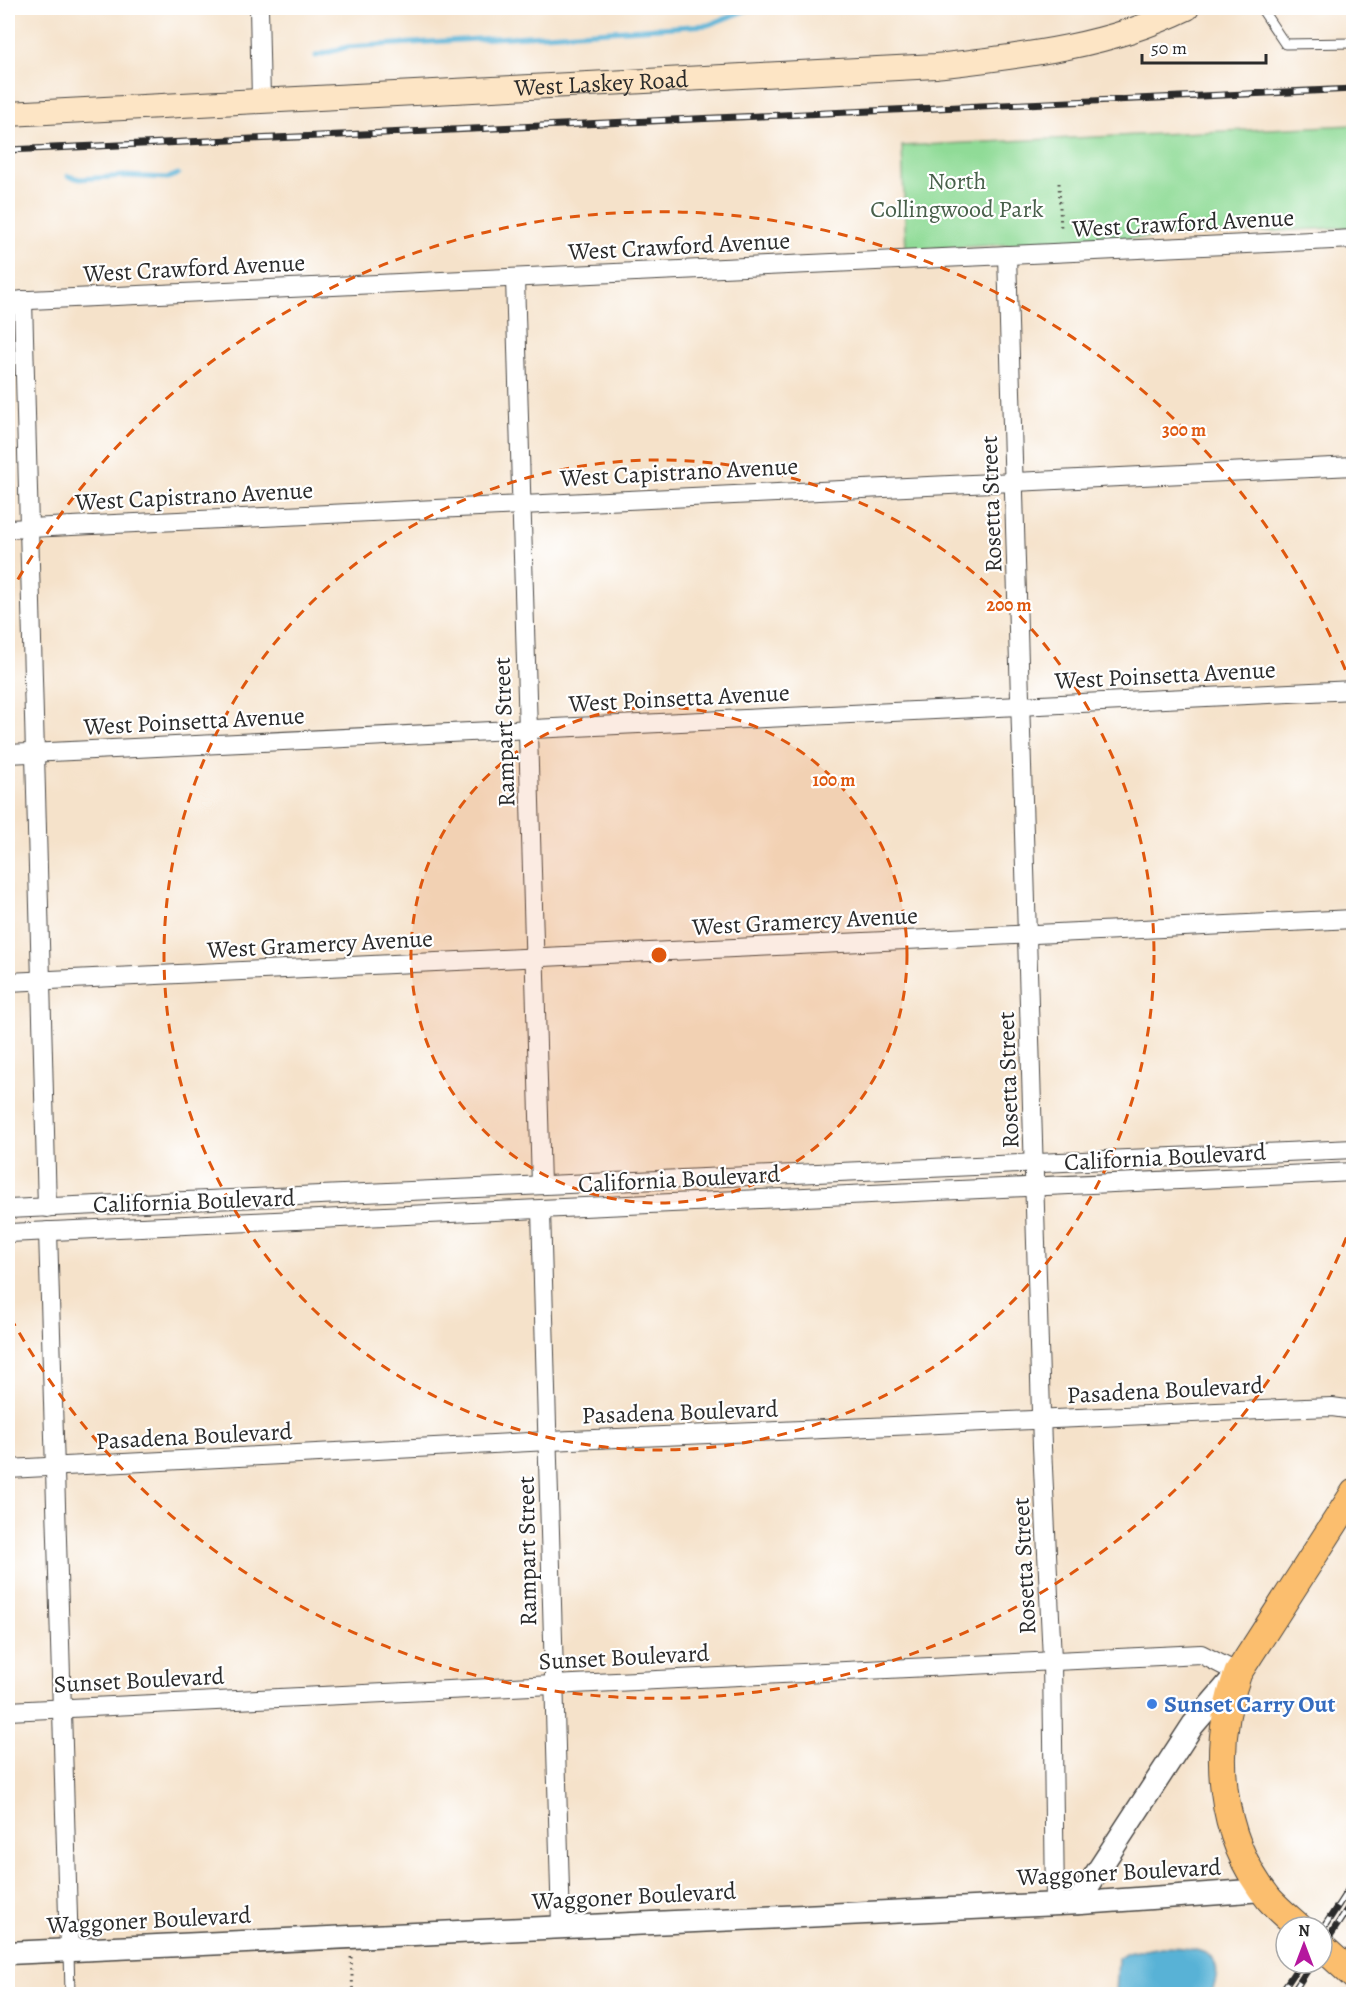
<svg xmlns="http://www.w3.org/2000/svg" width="1361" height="2002" font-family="Alegreya,serif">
	<rect width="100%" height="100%" fill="#fff"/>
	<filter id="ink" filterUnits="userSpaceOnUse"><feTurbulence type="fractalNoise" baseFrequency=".0167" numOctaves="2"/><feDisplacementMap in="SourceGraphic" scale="12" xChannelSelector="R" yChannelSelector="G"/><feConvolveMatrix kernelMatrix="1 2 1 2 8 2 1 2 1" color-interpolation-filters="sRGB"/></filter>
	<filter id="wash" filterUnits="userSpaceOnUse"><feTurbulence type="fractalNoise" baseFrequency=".008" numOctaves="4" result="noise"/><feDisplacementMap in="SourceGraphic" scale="24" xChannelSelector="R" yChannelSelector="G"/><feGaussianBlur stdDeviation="1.35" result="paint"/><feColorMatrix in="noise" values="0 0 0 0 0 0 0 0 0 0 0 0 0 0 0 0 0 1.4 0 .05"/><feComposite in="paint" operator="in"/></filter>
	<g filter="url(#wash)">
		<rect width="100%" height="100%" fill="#f5e2ca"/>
		<polygon fill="#90db97" stroke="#5e8361" stroke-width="1.5" points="1353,125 1353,227 906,250 902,146"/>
		<path fill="#58b2d6" stroke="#426e80" stroke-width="1.5" d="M1161,1947C1195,1948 1231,1948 1211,1994H1116L1118,1959L1127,1953Z"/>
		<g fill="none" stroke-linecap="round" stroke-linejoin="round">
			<g stroke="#58b2d6" stroke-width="5">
				<polyline points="316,56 347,47 708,25 752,8"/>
				<polyline points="68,176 80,179 124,176 168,178 178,174"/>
			</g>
		</g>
	</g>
	<g filter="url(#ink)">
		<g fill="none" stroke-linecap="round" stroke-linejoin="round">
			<defs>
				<g id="service">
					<polyline points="1261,8 1285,44 1354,43"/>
					<polyline points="69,1951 70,1994"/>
				</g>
				<g id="minor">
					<polyline points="259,8 261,100"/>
					<polyline points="1007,255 1042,1447 1052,1659 1055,1904"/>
					<polyline points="515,278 541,1185"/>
					<polyline points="23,300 47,1208"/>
					<polyline points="8,301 1354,239"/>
					<polyline points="8,529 1354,466"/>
					<polyline points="8,754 1354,690"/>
					<polyline points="8,982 1354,919"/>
					<polyline points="8,1209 1354,1149"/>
					<polyline points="541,1210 561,1926"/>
					<polyline points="48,1231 69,1951"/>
					<polyline points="8,1233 1354,1172"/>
					<polyline points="8,1469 549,1441 1305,1408 1332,1407 1354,1410"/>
					<polyline points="8,1711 1201,1654 1238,1673"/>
				</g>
				<g id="tertiary">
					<polyline points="1077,1903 1193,1725 1235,1676"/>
					<polyline points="8,1953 1081,1903 1263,1890"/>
				</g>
				<g id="secondary">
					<path id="s1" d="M8,114L936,66C1023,56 1107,47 1187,8"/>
				</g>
				<g id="primary">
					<path d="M1299,1927C1289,1918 1278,1909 1269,1899C1218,1836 1211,1746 1238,1673L1354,1493"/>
					<polyline points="1322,1947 1354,1976"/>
				</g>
			</defs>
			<use href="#service" stroke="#494643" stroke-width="11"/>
			<use href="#minor" stroke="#494643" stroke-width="20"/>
			<use href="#tertiary" stroke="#494643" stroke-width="25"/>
			<use href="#secondary" stroke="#494643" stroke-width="26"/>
			<use href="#primary" stroke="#494643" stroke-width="29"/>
			<g stroke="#494643" stroke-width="3" stroke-dasharray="1.5 4.5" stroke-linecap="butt">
				<polyline points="1059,183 1061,231"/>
				<polyline points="351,1957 353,1994"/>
			</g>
			<use href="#service" stroke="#fff" stroke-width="9"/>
			<use href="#minor" stroke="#fff" stroke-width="18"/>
			<use href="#tertiary" stroke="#fff" stroke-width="22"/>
			<use href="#secondary" stroke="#fde5c5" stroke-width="24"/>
			<use href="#primary" stroke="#fbbe6e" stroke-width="27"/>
			<defs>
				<g id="rail">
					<polyline points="8,150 1354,89"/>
					<polyline points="1322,1930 1354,1881"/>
					<polyline points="1322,1948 1354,1899"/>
					<polyline points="1280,1994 1301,1963"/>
					<polyline points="1292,1994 1312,1963"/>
				</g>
			</defs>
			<use href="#rail" stroke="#2b2b2b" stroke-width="7"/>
			<use href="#rail" stroke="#fff" stroke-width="4.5" stroke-dasharray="14" stroke-linecap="butt"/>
		</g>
	</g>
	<circle cx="659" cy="955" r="248" fill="#df570e" fill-opacity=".12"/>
	<g fill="none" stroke="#df570e" stroke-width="3" stroke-dasharray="10 8">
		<circle cx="659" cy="955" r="248"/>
		<circle cx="659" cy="955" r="495"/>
		<path d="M1353 1221A743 743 0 0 1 9 1315M9 595A743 743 0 0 1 1353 689"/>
	</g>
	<circle fill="#3f7fe0" stroke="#fff" stroke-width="2" cx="1152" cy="1704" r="6"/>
	<g text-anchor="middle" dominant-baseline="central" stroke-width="4.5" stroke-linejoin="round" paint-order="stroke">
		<g font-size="24" fill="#2b2b2b" stroke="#fff">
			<text stroke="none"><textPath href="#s1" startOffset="594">West Laskey Road</textPath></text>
			<text transform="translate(1183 223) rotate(-3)">West Crawford Avenue</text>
			<text transform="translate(679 246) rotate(-3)">West Crawford Avenue</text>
			<text transform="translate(194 268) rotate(-3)">West Crawford Avenue</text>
			<text transform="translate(679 472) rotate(-3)">West Capistrano Avenue</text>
			<text transform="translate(194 496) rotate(-3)">West Capistrano Avenue</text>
			<text transform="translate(991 504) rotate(-92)">Rosetta Street</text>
			<text transform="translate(1165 675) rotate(-3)">West Poinsetta Avenue</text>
			<text transform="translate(679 698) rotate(-3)">West Poinsetta Avenue</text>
			<text transform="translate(194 721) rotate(-3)">West Poinsetta Avenue</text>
			<text transform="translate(504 732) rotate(-92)">Rampart Street</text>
			<text transform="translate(805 921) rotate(-3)">West Gramercy Avenue</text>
			<text transform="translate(320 944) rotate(-3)">West Gramercy Avenue</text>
			<text transform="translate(1008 1080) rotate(-92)">Rosetta Street</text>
			<text transform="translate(1165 1157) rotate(-3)">California Boulevard</text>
			<text transform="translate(679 1179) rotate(-3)">California Boulevard</text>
			<text transform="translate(194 1201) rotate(-2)">California Boulevard</text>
			<text transform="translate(1165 1390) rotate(-3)">Pasadena Boulevard</text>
			<text transform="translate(680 1412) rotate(-2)">Pasadena Boulevard</text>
			<text transform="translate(194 1436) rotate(-3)">Pasadena Boulevard</text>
			<text transform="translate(527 1551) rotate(-91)">Rampart Street</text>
			<text transform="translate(1024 1566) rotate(-93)">Rosetta Street</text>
			<text transform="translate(624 1657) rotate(-3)">Sunset Boulevard</text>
			<text transform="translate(139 1680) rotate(-3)">Sunset Boulevard</text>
			<text transform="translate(1119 1872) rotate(-3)">Waggoner Boulevard</text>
			<text transform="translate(634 1896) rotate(-3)">Waggoner Boulevard</text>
			<text transform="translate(149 1920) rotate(-3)">Waggoner Boulevard</text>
		</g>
		<g font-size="24" fill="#49604b" stroke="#fff">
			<text x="957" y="181">North<tspan x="957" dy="28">Collingwood Park</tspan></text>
		</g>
		<g font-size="24" font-weight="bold" fill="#366cbe" stroke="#fff" text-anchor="start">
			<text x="1164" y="1704">Sunset Carry Out</text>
		</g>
	</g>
	<circle cx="659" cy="955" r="9" fill="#df570e" stroke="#fff" stroke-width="3"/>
	<g font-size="18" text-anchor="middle" font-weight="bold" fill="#df570e" stroke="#fff" stroke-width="4.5" stroke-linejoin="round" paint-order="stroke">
		<text x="1184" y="436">300 m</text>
		<text x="1009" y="611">200 m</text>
		<text x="834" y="786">100 m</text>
	</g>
	<rect width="1361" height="2002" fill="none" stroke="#fff" stroke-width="30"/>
	<g transform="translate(1304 1945)"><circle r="28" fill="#ffffff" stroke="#aaaaaa" stroke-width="1.5"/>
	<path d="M0-4.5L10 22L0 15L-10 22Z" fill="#b5179e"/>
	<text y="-9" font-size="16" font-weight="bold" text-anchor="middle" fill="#2b2b2b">N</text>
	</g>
	<path d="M1142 54v9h124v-9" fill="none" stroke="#2b2b2b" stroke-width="3"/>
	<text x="1151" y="54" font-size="18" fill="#2b2b2b" stroke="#ffffff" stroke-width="4.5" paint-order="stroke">50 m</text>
</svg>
